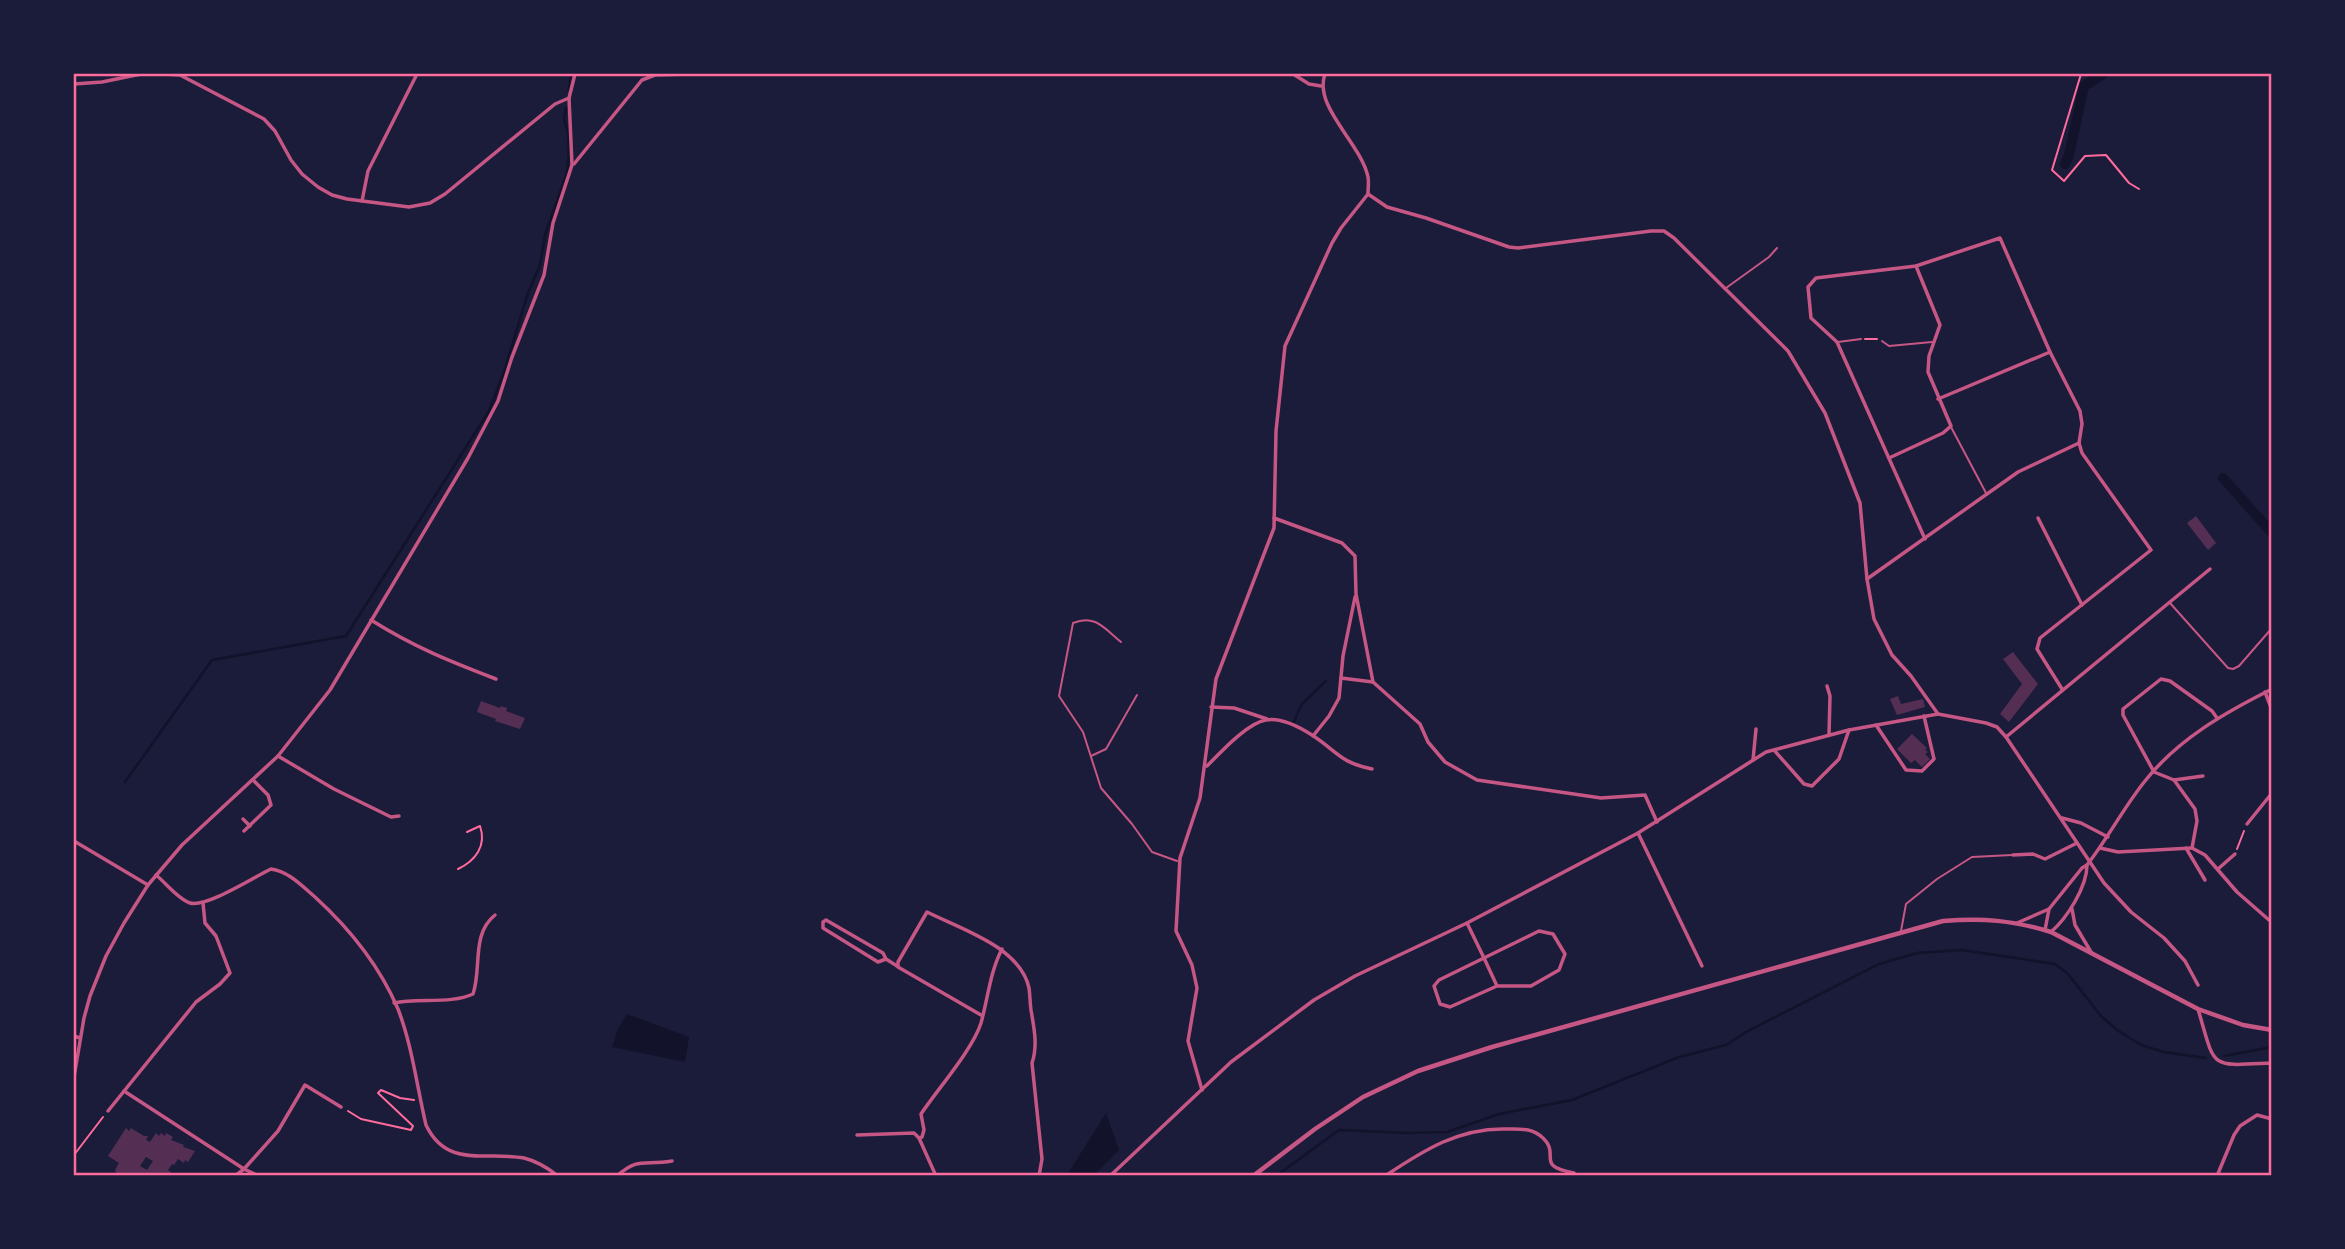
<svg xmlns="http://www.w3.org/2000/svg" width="2345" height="1249" font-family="'Golos Text',sans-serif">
	<rect width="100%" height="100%" fill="#1b1b3a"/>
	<g fill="#12122b">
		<polygon points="627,1014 689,1037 685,1062 612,1047 618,1029"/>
		<polygon points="1106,1113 1119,1150 1094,1175 1067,1175"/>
	</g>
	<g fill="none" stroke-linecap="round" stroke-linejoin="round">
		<g stroke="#12122b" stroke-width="2.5">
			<polyline points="569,90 571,74"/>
			<polyline points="1293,724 1301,705 1326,681"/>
			<polyline points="125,782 212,660 346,636 489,411 504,372 528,293 540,265 545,235 567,173 569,151 568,132 564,119 566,108"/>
			<polyline points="2224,1056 2272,1047"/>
			<polyline points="1276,1176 1339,1130 1407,1133 1447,1132 1499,1114 1572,1100 1679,1057 1726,1045 1746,1032 1879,964 1917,953 1962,950 2055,964 2068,974 2101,1016 2117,1030 2141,1045 2164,1052 2206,1058"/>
		</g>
		<g stroke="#12122b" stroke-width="10">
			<polyline points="2065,164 2069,155 2084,86 2103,74"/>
			<polyline points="2223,478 2272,533"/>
		</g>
	</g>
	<g fill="#542f53" fill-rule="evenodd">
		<polygon points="2196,516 2216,543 2208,550 2187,523"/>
		<polygon points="2013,652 2038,684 2009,722 2000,714 2022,684 2003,659"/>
		<polygon points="1898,696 1901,704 1923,699 1925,707 1897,715 1890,699"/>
		<polygon points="481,701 500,708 501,706 507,708 506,711 525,718 520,729 495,721 496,719 477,712"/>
		<polygon points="1912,734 1927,748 1925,750 1928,752 1925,754 1930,759 1922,767 1915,760 1911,763 1897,749"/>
		<path d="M126,1128L129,1131L131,1128L144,1136H148L146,1140L150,1142L156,1133L159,1136L161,1133L165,1136L166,1133L173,1137L171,1140L184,1145L183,1147L195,1151L188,1162L185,1160L184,1163L178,1159L174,1165L172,1164L168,1170L172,1173L170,1176H118L115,1170L119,1163L108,1156ZM146,1157L153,1161L147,1170L140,1166Z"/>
	</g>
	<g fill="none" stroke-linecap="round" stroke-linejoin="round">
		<g stroke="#ff6b9d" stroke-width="2">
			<polyline points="2081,74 2052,170 2064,181 2085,156 2106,155 2129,183 2139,189"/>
			<polyline points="1865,339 1877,339"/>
			<polyline points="2237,849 2244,831"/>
			<path d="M458,869C475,861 487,846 480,826L467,832"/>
			<polyline points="348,1111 361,1119 411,1130 413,1126 378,1093 381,1090 400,1098 414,1100"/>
			<polyline points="74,1155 103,1117"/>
		</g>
		<g stroke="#c65784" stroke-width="2">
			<polyline points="1726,288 1769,257 1777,248"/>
			<polyline points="1882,341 1889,346 1932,342"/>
			<polyline points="1838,342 1861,339"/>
			<polyline points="1951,427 1986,493"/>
			<polyline points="2170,603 2228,668 2233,669 2239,666 2272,628"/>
			<path d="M1121,642C1104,628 1095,614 1073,623L1059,696L1083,732L1101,788L1132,824L1152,852L1177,861"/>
			<polyline points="1091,756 1106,749 1137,695"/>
			<polyline points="1901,931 1906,904 1937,879 1972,857 2012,855"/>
		</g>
		<g stroke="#c65784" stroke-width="3.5">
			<polyline points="164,74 180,75 264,119 275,131 291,160 302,174 318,187 332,195 347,199 409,207 430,203 445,194 555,104 569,98"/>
			<polyline points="1293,74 1309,84 1321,86"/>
			<polyline points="74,84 102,82 141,74"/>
			<polyline points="574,164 642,80 655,75 686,74"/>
			<polyline points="1368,194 1387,207 1426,218 1509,247 1518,248 1651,231 1664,231 1674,238 1788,351 1825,413 1860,503 1867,579 1874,619 1892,655 1911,676 1938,714"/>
			<polyline points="362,201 368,171 417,74"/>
			<polyline points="1938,399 2050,352"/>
			<polyline points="1889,458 1943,433 1951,426 1928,372 1929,356 1940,325 1916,266"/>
			<polyline points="1274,518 1342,543 1355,556 1356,594 1373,682 1420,724 1428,742 1445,762 1477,780 1601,798 1645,795 1657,822"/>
			<polyline points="2038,518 2082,605"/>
			<polyline points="1925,539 1837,342 1811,318 1808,287 1816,278 1916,266 2000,238 2050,352 2080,411 2082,424 2079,443 2082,453 2151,550 2040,638 2037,649 2062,689"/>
			<polyline points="1867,579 2018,472 2079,443"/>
			<path d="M371,620C414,647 449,661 496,679"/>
			<polyline points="1341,678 1373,682"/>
			<polyline points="1827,686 1830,696 1829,735"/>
			<polyline points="2265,692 2272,710"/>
			<polyline points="1211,707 1234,708 1267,719"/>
			<polyline points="1876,725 1906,770 1922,771 1934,759 1924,716"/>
			<polyline points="1313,736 1329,716 1339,698 1343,656 1355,597"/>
			<polyline points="2006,737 2210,569"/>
			<polyline points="1774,750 1804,784 1812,786 1839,759 1849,730"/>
			<polyline points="278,756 334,789 391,817 399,816"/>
			<polyline points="1753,760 1756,729"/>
			<path d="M1207,766C1220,753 1247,723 1266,720C1281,717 1301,728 1312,735C1338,752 1339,762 1372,769"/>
			<polyline points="2174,780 2203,776"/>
			<polyline points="2062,818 2081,823 2108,837"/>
			<polyline points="243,819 250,826"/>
			<polyline points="2247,824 2272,793"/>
			<polyline points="244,831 271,805 268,795 254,781"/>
			<polyline points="1638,833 1702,966"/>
			<polyline points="74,841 148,885"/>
			<polyline points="2100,848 2118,852 2192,848"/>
			<polyline points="2186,848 2205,880"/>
			<polyline points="2192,848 2197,821 2195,809 2174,780 2154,772 2123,715 2123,709 2161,679 2170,681 2212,711 2217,718"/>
			<polyline points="2192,848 2205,855 2237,892 2269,920"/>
			<polyline points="2013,855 2033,854 2045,859 2077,843"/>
			<polyline points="2218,869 2235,854"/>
			<path d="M156,875C166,883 178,899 190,903C206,908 254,877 271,869C288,871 302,886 315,897C349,928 380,967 398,1009C412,1045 417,1087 426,1125C447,1169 486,1151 524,1158C536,1161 548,1168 558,1176"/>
			<polyline points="2072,909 2075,925 2091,952"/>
			<polyline points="1467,923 1484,958 1539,931 1553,934 1565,954 1559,970 1531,986 1497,986 1484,958 1439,980 1434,986 1440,1004 1450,1007 1497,986"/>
			<path d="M2017,923L2049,909L2082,868L2087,865C2108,838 2124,807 2145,781C2178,739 2226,712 2272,689"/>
			<polyline points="2045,930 2049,909"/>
			<path d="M2051,932C2067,918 2087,887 2087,865"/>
			<polyline points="886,959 878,962 823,928 823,922 826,920 883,953 886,959 897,966"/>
			<path d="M394,1003C418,998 452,1004 473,994C482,968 471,934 495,915"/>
			<path d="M2198,1009C2216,1070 2208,1066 2272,1063"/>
			<path d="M981,1015L898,967V962L927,912C961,929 1020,947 1029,988C1030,995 1030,1003 1031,1010C1034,1028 1038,1045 1032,1063L1042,1159L1039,1176"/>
			<polyline points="74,1036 80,1038"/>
			<polyline points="74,1077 84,1018 90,996 106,956 124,923 148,885 182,845 278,756 330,690 468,458 498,401 512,357 544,275 553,223 572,165 569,98 575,74"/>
			<path d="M1202,1090L1188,1041L1197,988L1192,965L1176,931L1180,858L1200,798L1216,679L1274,528L1276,431L1285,346L1332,243L1341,228L1368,194C1368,189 1369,182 1368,177C1361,143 1313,107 1325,74"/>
			<polyline points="124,1091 244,1169 259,1176"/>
			<polyline points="108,1111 196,1002 220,984 230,973 216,936 205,923 203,903"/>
			<polyline points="857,1135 914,1133 919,1138 936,1176"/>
			<path d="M919,1138L922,1137L924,1130L921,1114C937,1090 973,1049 981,1023C988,998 990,972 1002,949"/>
			<polyline points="235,1176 244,1169 278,1131 305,1085 341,1107"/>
			<path d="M617,1176C639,1156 645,1166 672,1161"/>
			<polyline points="1110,1176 1231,1062 1314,1000 1355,976 1467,923 1638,833 1766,752 1849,730 1938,714 1986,723 1997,727 2006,737 2104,883 2131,912 2164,938 2185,961 2198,985"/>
			<path d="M1385,1176C1424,1150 1460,1127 1508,1129C1522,1129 1532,1128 1543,1138C1561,1155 1534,1166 1574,1173"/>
			<polyline points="2217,1176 2234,1135 2240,1126 2257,1115 2272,1119"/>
		</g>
		<path stroke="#c65784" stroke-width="4.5" d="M1253,1176L1315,1129L1363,1097L1418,1071L1492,1047L1943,921C1983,918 2012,920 2051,932L2198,1009L2243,1025L2272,1030"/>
	</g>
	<rect width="2345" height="1249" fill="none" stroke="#1b1b3a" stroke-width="150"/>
	<rect x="75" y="75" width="2195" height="1099" fill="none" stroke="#ff6b9d" stroke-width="2.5"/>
</svg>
